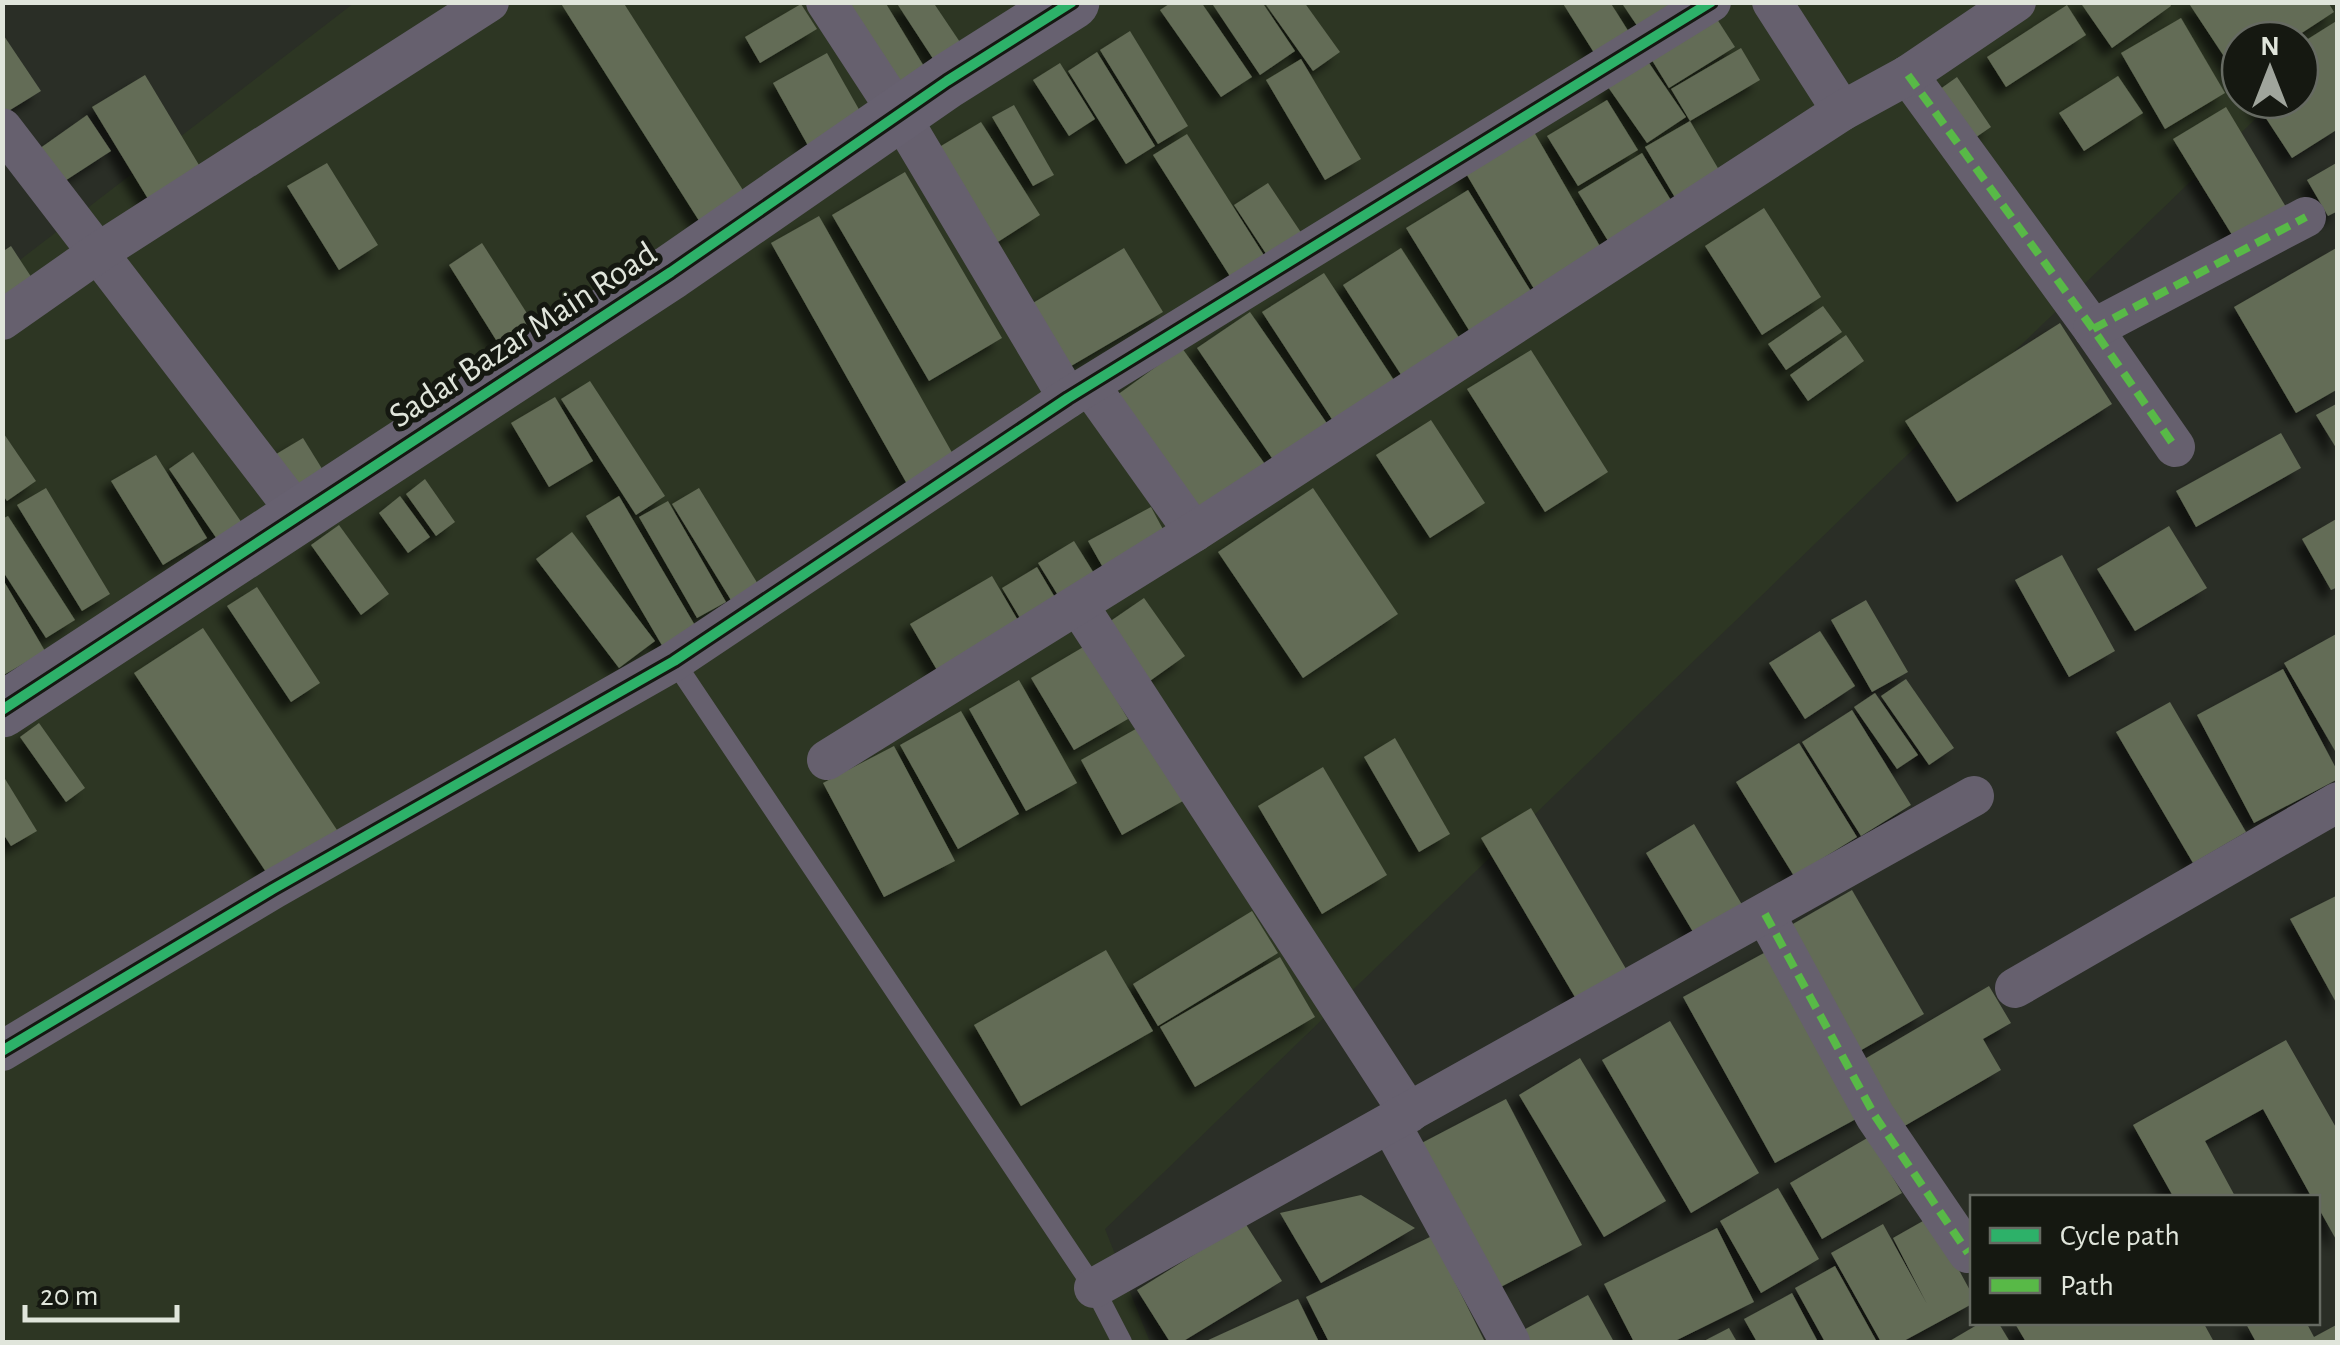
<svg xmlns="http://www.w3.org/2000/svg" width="2340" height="1345" font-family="'Alegreya Sans',sans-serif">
	<defs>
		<filter id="shadow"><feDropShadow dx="-9" dy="9" stdDeviation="5" flood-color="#0009"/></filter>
	</defs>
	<rect width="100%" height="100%" fill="#2a2e26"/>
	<polygon fill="#2d3623" points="354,3 2337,3 2337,40 2300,76 2300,40 2240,40 2240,100 2275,100 1105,1229 1150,1342 3,1342 3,273"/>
	<g fill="#636c56" filter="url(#shadow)">
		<polygon points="560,2 623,2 748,198 703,227"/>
		<polygon points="841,2 885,2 928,73 896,93"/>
		<polygon points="896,2 933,2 972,60 945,77"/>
		<polygon points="1172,2 1201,2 1252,77 1221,97 1160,10"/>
		<polygon points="1211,2 1262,2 1295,51 1260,75"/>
		<polygon points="1264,2 1304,2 1340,52 1313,71"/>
		<polygon points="1562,2 1610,2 1632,37 1598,59"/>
		<polygon points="1621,2 1688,2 1642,33"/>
		<polygon points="2080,2 2169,2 2171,6 2112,48"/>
		<polygon points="2188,2 2328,2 2334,12 2291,40 2240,40 2240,74 2237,76"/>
		<polygon points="801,4 817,29 760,63 745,37"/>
		<polygon points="2067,5 2086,35 2006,87 1987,57"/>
		<polygon points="1715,16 1735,47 1669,88 1650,57"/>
		<polygon points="2181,18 2225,93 2165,129 2121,53"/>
		<polygon points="2338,20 2338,129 2292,158 2254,100 2300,100 2300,44"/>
		<polygon points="1130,31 1188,126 1158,144 1100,50"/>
		<polygon points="2,33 41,91 2,115"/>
		<polygon points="1741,48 1760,80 1690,121 1671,89"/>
		<polygon points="1097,52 1155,146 1126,164 1068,71"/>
		<polygon points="827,53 865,120 811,151 773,83"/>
		<polygon points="1301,59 1361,159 1325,180 1266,80"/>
		<polygon points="1647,60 1686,117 1647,143 1608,87"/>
		<polygon points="1060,63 1095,119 1069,136 1033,80"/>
		<polygon points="145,75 205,175 153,207 92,107"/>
		<polygon points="2118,76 2143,113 2084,151 2059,113"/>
		<polygon points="1957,77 1991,127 1963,146 1929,97"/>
		<polygon points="1607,100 1638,150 1578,186 1547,136"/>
		<polygon points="1014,105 1054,175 1033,186 992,117"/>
		<polygon points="2226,107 2289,212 2237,243 2173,139"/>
		<polygon points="87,115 111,151 54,188 29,156"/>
		<polygon points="1690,121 1725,180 1680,206 1645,147"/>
		<polygon points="981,122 1040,215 990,247 931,152"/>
		<polygon points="1530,125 1605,255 1537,294 1461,165"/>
		<polygon points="1187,134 1274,271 1240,292 1153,155"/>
		<polygon points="1642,153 1677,210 1613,249 1578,192"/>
		<polygon points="2338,162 2338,211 2328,216 2307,180"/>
		<polygon points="327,163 378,245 339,270 287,186"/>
		<polygon points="905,172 1002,338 929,381 832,215"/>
		<polygon points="1268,183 1310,246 1276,269 1234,205"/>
		<polygon points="1468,190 1537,301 1475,340 1406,228"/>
		<polygon points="1764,208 1821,297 1762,335 1705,246"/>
		<polygon points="819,216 959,465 911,491 771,243"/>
		<polygon points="482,243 537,329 503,351 449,265"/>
		<polygon points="11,246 41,292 2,316 2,252"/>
		<polygon points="2338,247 2338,389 2296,413 2234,307"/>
		<polygon points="1124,248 1163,312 1066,369 1028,306"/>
		<polygon points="1401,248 1467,350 1409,387 1343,285"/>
		<polygon points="1324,273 1401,391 1339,430 1262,312"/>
		<polygon points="1823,306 1842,332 1786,370 1768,344"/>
		<polygon points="1250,312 1328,425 1274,461 1197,348"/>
		<polygon points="2060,323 2112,404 1957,502 1905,421"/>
		<polygon points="1846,335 1864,361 1808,401 1790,375"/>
		<polygon points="1182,348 1267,467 1198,517 1113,398"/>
		<polygon points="1531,350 1608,472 1545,512 1467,389"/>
		<polygon points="590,381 665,496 636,515 561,399"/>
		<polygon points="555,397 593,461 549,487 511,423"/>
		<polygon points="2338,403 2338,451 2316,415"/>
		<polygon points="1431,420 1485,503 1430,538 1376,455"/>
		<polygon points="2,431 36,481 7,501 2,494"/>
		<polygon points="2281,433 2301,468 2196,527 2176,491"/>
		<polygon points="303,438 329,480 292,501 263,462"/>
		<polygon points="193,452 242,523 217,539 169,469"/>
		<polygon points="156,455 207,538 163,565 111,481"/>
		<polygon points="425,479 455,522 436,536 406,494"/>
		<polygon points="46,488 110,594 82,611 17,505"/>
		<polygon points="699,488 761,589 734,605 672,504"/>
		<polygon points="1313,488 1398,614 1303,678 1218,552"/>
		<polygon points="400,496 430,537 408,553 379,513"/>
		<polygon points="619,496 703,639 670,659 586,516"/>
		<polygon points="668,501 726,602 697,618 639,517"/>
		<polygon points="1151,507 1172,546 1110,580 1088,541"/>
		<polygon points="8,516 75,620 46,638 2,570 2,519"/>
		<polygon points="2338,518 2338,587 2331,590 2302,539"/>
		<polygon points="339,525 389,594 361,615 311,545"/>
		<polygon points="2169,526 2207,588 2135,631 2097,569"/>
		<polygon points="572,532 655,641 619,668 536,559"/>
		<polygon points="1074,541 1100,583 1064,605 1038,563"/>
		<polygon points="2062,555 2115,651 2069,677 2015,580"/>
		<polygon points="1037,567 1063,611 1029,633 1002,588"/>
		<polygon points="992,576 1026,634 944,682 910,624"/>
		<polygon points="2,578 45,651 2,676"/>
		<polygon points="257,587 320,683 291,702 227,606"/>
		<polygon points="1144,598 1185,656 1140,688 1099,629"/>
		<polygon points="1866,600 1908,672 1872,692 1831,620"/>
		<polygon points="203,628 337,830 268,875 134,673"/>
		<polygon points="1820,631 1855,686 1805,719 1769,663"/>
		<polygon points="2338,633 2338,756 2284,663"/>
		<polygon points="1085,646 1128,719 1074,750 1031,678"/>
		<polygon points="2283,669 2338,772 2338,779 2254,823 2197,715"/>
		<polygon points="1906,679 1954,748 1929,765 1881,696"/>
		<polygon points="1019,680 1077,783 1026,811 969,709"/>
		<polygon points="1875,693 1918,755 1897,769 1854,707"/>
		<polygon points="2170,702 2246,832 2193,863 2116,732"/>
		<polygon points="1852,710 1911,805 1861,836 1802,742"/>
		<polygon points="961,711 1019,814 958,849 900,745"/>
		<polygon points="39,723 85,788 66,802 20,737"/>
		<polygon points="1141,726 1183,801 1122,835 1081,760"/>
		<polygon points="1395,738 1450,834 1419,852 1364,757"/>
		<polygon points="1799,743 1857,837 1794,876 1736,782"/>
		<polygon points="894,746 955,861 884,897 823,783"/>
		<polygon points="1323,767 1387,875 1322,914 1258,806"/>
		<polygon points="2,774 37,831 11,846 2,832"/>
		<polygon points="1531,808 1632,979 1582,1009 1481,838"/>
		<polygon points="1694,824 1747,913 1699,942 1646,853"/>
		<polygon points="1852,890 1924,1014 1851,1056 1779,932"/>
		<polygon points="2338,895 2338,1006 2290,919"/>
		<polygon points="1252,911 1278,953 1158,1026 1133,984"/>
		<polygon points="1775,947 1867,1113 1775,1163 1683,997"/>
		<polygon points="1106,950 1153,1031 1021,1106 974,1025"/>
		<polygon points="1280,957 1315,1017 1195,1087 1160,1027"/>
		<polygon points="1989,986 2011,1023 1983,1039 2001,1070 1889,1135 1851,1067"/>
		<polygon points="1670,1021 1759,1173 1691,1213 1602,1060"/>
		<polygon points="2286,1040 2338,1131 2338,1243 2318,1207 2318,1198 2312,1198 2263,1109 2205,1141 2236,1198 2174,1198 2133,1125"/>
		<polygon points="1580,1058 1666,1201 1604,1237 1519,1095"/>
		<polygon points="1506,1099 1582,1245 1489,1293 1414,1147"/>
		<polygon points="1869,1137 1902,1193 1822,1239 1790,1183"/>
		<polygon points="1778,1188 1819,1259 1761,1293 1720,1221"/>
		<polygon points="1361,1195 1415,1228 1321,1283 1280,1213"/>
		<polygon points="1930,1217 1972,1294 1972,1304 1902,1342 1881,1342 1831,1253 1883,1224 1927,1304 1893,1238"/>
		<polygon points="1245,1223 1282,1281 1182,1342 1170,1342 1137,1290"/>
		<polygon points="1717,1228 1754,1302 1673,1342 1634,1342 1604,1284"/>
		<polygon points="1432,1236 1485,1342 1329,1342 1306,1297"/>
		<polygon points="1835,1266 1877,1342 1825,1342 1795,1288"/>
		<polygon points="1792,1293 1818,1342 1757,1342 1744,1319"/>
		<polygon points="1588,1295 1614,1342 1518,1342 1514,1335"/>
		<polygon points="1298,1299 1319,1342 1204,1342"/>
		<polygon points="1982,1322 1998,1322 2010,1342 1948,1342"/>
		<polygon points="2014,1322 2203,1322 2214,1342 2026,1342"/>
		<polygon points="2245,1322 2306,1322 2314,1337 2338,1324 2338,1342 2256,1342"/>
		<polygon points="1729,1328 1737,1342 1702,1342"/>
	</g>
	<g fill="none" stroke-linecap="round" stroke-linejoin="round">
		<polyline stroke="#66606e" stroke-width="20" points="674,661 1094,1288 1122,1342"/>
		<g stroke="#66606e" stroke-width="40">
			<polyline points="826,2 899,114 1068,398"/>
			<polyline points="1772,2 1842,111"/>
			<polyline points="1908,75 2093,329 2175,447"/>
			<polyline points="2,128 299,515"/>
			<polyline points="2,320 99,252 489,2"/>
			<polyline points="2093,329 2306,217"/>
			<polyline points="1090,386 1194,532"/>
			<polyline points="1078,605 1409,1113"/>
			<polyline points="827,760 1194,532 1842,111 1908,75 2016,2"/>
			<polyline points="1765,914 1875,1116 1968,1253"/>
			<polyline points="2015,988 2338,802"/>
			<polyline points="2,1051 273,889 674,661 1068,398 1711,2"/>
			<polyline points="1390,1123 1510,1342"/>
			<polyline points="1094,1288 1974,796"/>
		</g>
		<polyline stroke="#676170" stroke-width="55" points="2,710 671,272 947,81 1072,2"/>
		<g stroke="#58b947" stroke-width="8" stroke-dasharray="15 8" stroke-linecap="butt">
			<polyline points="1908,75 2093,329 2175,447"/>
			<polyline points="2093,329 2306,217"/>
			<polyline points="1765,914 1875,1116 1968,1253"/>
		</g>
		<defs>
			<g id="cycleway">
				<polyline points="2,710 671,272 947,81 1072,2"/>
				<polyline points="2,1051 273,889 674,661 1068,398 1711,2"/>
			</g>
		</defs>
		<use href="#cycleway" stroke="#151811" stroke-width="16"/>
		<use href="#cycleway" stroke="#2db169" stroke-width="10"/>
	</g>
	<g text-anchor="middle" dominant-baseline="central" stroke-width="10" stroke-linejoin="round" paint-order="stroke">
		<g font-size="35" fill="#e0e5db" stroke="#151811">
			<text transform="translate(523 335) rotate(-33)">Sadar Bazar Main Road</text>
		</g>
	</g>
	<rect width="2340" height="1345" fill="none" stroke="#e0e5db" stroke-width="10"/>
	<rect x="1970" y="1195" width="350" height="130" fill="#151811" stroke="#666a62" stroke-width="2.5"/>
	<rect x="1990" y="1228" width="50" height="15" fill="#2db169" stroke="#666a62" stroke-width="2.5"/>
	<text x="2060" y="1245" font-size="30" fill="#e0e5db">Cycle path</text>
	<rect x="1990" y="1278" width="50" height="15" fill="#58b947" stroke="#666a62" stroke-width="2.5"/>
	<text x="2060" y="1295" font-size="30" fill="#e0e5db">Path</text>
	<g transform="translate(2270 70)"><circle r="48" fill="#151811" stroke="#666a62" stroke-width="2.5"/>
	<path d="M0-8L18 38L0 25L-18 38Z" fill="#a0a59c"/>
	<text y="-15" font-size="28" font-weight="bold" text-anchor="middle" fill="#e0e5db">N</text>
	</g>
	<path d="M25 1305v15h152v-15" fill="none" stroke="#e0e5db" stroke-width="5"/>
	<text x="40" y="1305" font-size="30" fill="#e0e5db" stroke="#151811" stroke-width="8" paint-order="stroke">20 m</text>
</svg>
